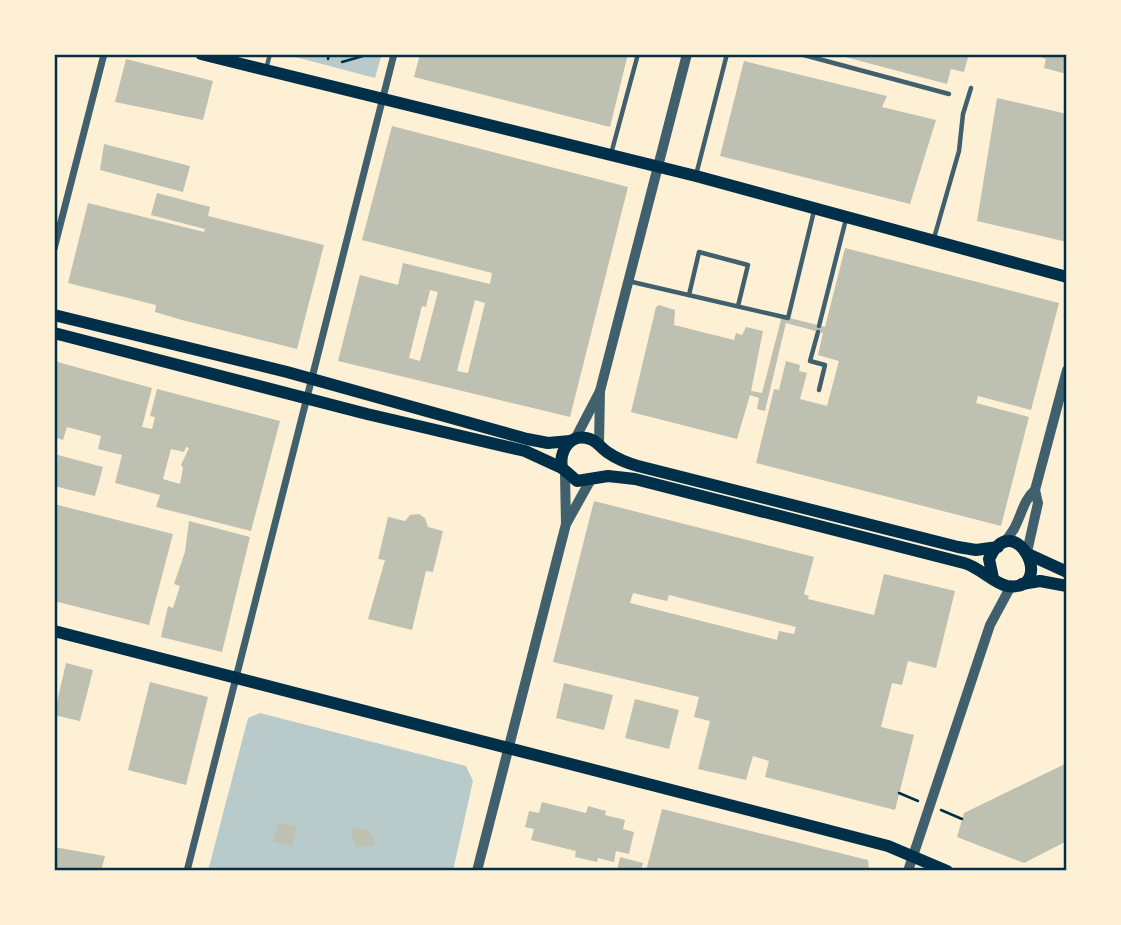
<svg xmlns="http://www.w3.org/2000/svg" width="1121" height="925" font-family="Montserrat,sans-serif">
	<rect width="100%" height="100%" fill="#fdf0d5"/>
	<g fill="#b9caca">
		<polygon points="284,54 382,54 375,78"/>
		<polygon points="260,713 466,766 473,781 453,871 208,871 248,718"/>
	</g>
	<g fill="#bec0b2" fill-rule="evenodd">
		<polygon points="420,54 628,54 610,127 414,77"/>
		<polygon points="834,54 969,54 964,72 951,69 947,84"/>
		<polygon points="1033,54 1067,54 1067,74 1044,68 1046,59"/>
		<polygon points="126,59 213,81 203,120 115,102"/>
		<polygon points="744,61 887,96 882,107 936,120 910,204 720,156"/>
		<polygon points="997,98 1067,114 1067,242 977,221"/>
		<path d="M392,126L628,187L570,417L338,361L360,275L398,285L403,263L490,284L492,273L362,240ZM430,290L438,292L420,361L409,358L422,306L426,307ZM475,300L485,303L468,373L457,371Z"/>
		<polygon points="104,144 190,166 183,192 100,170"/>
		<polygon points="157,193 210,207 208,216 324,245 297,349 182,320 155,312 156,305 68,283 88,203 204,232 205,229 151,215"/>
		<polygon points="845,248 1059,303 1031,410 978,396 976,403 1029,417 1001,526 756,463 774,389 779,390 786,361 800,365 799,371 807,373 800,399 827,406 839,361 818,355 823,333 786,323 765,411 757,409 759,398 750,395 737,439 631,412 656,307 659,305 675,310 674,325 734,340 736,333 742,335 746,327 763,331 751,391 762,393 782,316 825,327"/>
		<path d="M54,361L152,388L142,427L152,429L155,417L150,416L157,389L280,421L251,531L156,507L160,495L115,483L122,455L98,449L101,436L67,427L63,440L54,437ZM186,447L189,448L181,465L183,468L180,484L163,479L171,449L184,452Z"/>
		<polygon points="54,454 103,467 95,496 54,486"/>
		<path d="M594,501L814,557L804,594L809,596L808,599L874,615L884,574L955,591L936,668L908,661L902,685L892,683L881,727L914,735L895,810L765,777L769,761L753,756L746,780L698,769L710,721L694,717L699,697L553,662ZM633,593L667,601L669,595L796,627L794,634L779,631L777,640L630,603Z"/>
		<polygon points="54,504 173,534 149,625 54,601"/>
		<polygon points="419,514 425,518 428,527 443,531 433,572 426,571 412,630 368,619 385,560 378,559 388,517 405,521 410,515"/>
		<polygon points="189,521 250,537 222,652 161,637 168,606 173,608 180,586 174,584 185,552"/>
		<polygon points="66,663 93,670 80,721 54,715"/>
		<polygon points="150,682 208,697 186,785 128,770"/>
		<polygon points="564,683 613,695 604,730 556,718"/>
		<polygon points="635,699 679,710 669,749 625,738"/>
		<polygon points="1067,763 1067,841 1024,863 957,837 964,813"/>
		<polygon points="542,802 586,813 588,806 606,811 605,815 625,820 623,829 634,832 629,854 616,851 614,862 598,858 597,862 575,857 576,851 531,840 534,829 525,827 529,811 539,813"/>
		<polygon points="662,809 868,860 869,871 646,871"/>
		<polygon points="278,823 297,827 292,846 273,842"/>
		<polygon points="353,828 365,829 370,833 375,843 373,846 356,847 351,832"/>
		<polygon points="54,847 105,856 101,871 54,871"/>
		<polygon points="620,857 643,863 641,871 617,871"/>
	</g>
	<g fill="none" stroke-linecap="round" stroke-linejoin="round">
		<g stroke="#003049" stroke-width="2.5">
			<polyline points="328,59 329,54"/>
			<polyline points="342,62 370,54"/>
			<polyline points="899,793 918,801"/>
			<polyline points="941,810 962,819"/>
		</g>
		<g stroke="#3f606c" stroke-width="4.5">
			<polyline points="800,54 949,94"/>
			<polyline points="266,69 270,54"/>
			<polyline points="611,154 638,54"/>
			<polyline points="696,175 727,54"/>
			<polyline points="934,238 959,151 963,114 971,88"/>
			<polyline points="628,281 788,318 814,211"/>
			<polyline points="689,295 699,252 748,265 738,306"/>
			<polyline points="819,326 846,219"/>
			<polyline points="818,332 810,361 825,365 819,390"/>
		</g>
		<g stroke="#3f606c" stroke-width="7">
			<polyline points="54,249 104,54"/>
			<polyline points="187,871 394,54"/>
		</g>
		<g stroke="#3f606c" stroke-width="10">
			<polyline points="575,439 600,391"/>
			<polyline points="599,444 600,391 687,54"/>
			<polyline points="565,474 566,524"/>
			<path d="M1002,544C1022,526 1019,504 1035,490L1067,370"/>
			<polyline points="1027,552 1038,503 1035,490"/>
			<polyline points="477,871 566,524 590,481"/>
			<polyline points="908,871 990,625 1011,586"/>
		</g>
		<g stroke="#003049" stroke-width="12">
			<polyline points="201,54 696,176 1067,277"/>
			<polyline points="54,315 287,372 527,439 548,443 570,441"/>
			<polyline points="54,333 367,414 525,451 562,468"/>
			<polyline points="1030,555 1067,572"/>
			<path d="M993,578L989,559C1014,504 1059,593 1007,586C995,584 979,567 964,563L635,479L608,476L577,481L562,468C559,451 570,432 590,439C597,441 601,448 607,452C617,459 627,463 638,466L958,547L976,550L998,547"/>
			<polyline points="1022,584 1040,581 1067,586"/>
			<polyline points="54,631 815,827 888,846 947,871"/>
		</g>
	</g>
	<rect width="1121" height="925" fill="none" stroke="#fdf0d5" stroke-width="112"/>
	<rect x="56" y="56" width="1009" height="813" fill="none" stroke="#003049" stroke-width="2.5"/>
</svg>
